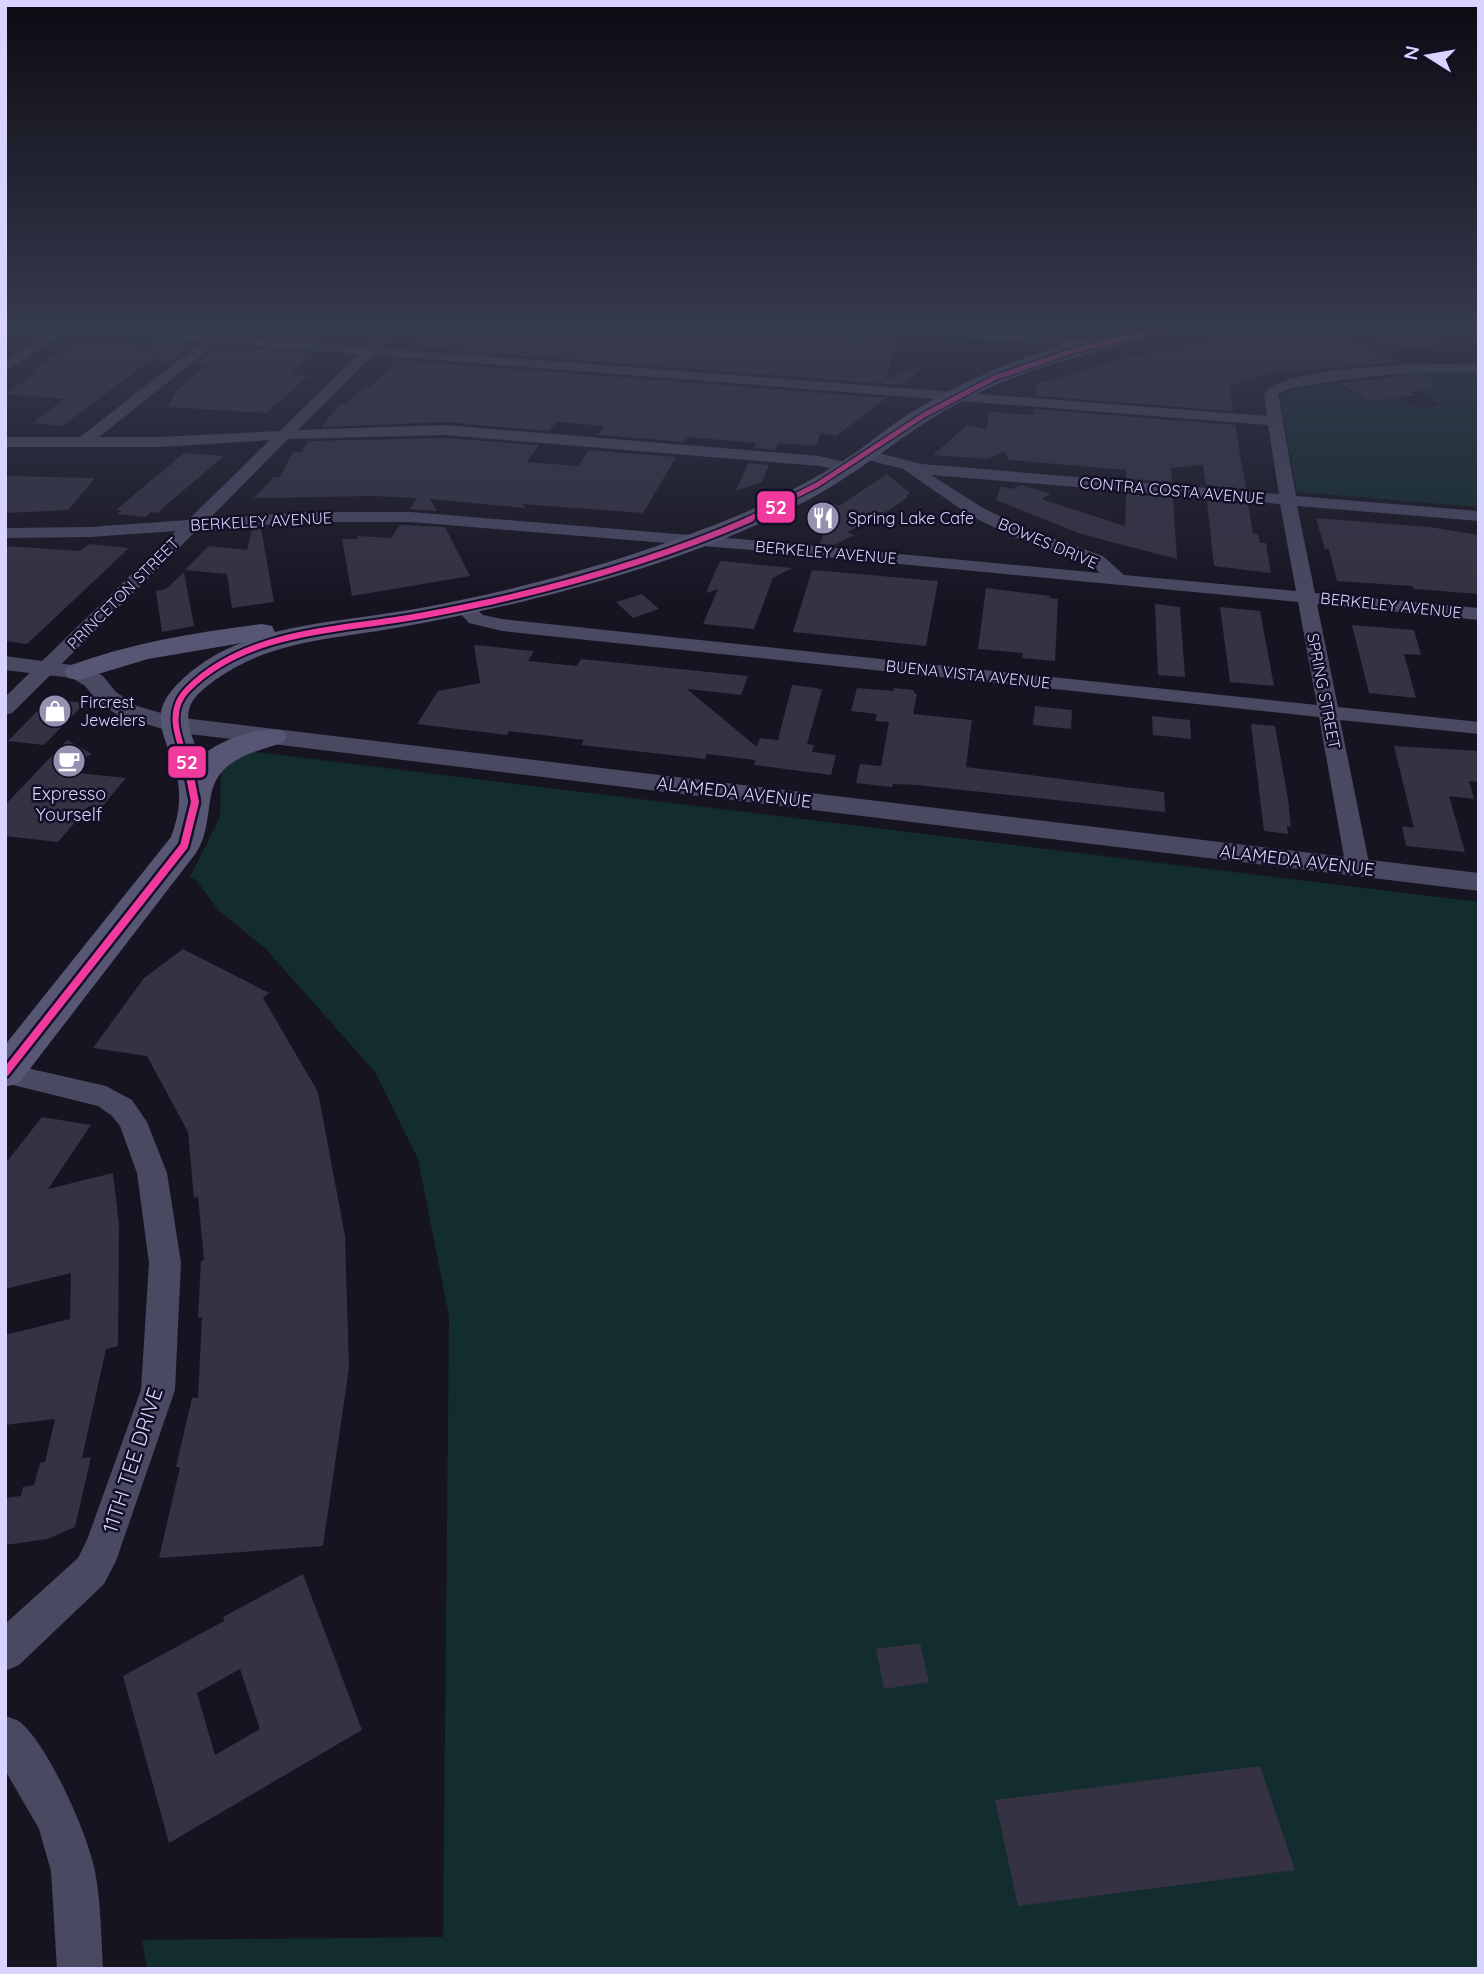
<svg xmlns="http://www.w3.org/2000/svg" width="1484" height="1974" font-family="Quicksand,sans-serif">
	<rect width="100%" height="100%" fill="#161421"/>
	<g fill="#132c2d">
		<polygon points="1421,371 1479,373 1479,507 1297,492 1280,399 1283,394 1291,390 1336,383 1369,402 1400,397 1418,408 1441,405 1391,375"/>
		<polygon points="247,751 1479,902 1479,1969 147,1969 142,1940 443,1937 449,1316 418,1159 375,1072 265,948 218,910 197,881 190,877 220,817 221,768"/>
	</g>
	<g fill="#343243" fill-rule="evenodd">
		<polygon points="175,330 341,330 328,341"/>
		<polygon points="529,330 739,330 898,339 885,380 919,367 920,370 901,385 409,347 422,334 448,336 451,332 470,334 473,331 529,335"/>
		<polygon points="1276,330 1339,330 1396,363 1273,372 1230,385 1233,411 1036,396 1037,384 1126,357 1187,345 1184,343"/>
		<polygon points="1372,330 1422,330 1450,338 1423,349 1371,341"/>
		<polygon points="76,341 155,347 156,341 195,344 172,362 155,360 155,357 62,426 32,423 65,399 5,394 39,371 32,370"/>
		<polygon points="218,346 315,353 291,375 308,376 266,413 168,407 176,391 208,364 196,363"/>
		<polygon points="397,360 886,398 836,436 821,433 816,446 778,443 775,450 754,448 756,443 688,437 684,442 598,435 605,426 556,422 549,431 445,422 321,427 340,404 346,404 364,386 371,387"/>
		<polygon points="1418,375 1439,388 1411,392 1417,395 1369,401 1340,383"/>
		<polygon points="1034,409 1235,425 1246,489 1206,485 1203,465 1171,468 1172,482 1126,479 1126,470 1009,460 1004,451 988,459 933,455 967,425 986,429 989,412 1033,415"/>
		<polygon points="445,438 539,445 527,462 578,466 589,450 676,457 643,513 522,504 526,508 430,499 437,511 410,509 417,498 374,496 254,498 274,477 280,477 293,452 301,452 309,441"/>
		<polygon points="184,453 224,456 157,513 151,512 146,517 117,514 122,510 116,510"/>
		<polygon points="748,463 769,465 762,482 736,491"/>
		<polygon points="887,474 910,493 906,496 908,497 891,509 847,532 854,535 835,545 820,544 833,503 839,506"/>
		<polygon points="5,476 95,478 68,510 5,513"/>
		<polygon points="1021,485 1051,494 1041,499 1125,526 1126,494 1173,498 1177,559 1081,534 996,500 1001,486 1012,489"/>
		<polygon points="1207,501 1248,504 1253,534 1258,534 1260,543 1266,543 1271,573 1214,566"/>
		<polygon points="1316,518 1429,527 1479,535 1479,594 1414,589 1413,586 1337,581 1329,549 1325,549"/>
		<polygon points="400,525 445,527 470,576 352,596 342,539 357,539 358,536 391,538"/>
		<polygon points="261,528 274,602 232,608 227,574 185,570 209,546 247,550 252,529"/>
		<polygon points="89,544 129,548 27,644 5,641 5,546 80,551"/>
		<polygon points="720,561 792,568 773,578 754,629 703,624 718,589 706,593"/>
		<polygon points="812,570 938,581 926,646 793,632"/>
		<polygon points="184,572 194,626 162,632 156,591 166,589"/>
		<polygon points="986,588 1050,596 1049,598 1058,599 1055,661 1022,658 1023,653 978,649"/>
		<polygon points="642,594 659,609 633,618 616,602"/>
		<polygon points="1155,604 1180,607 1185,677 1158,675"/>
		<polygon points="1220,607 1260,611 1274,686 1230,682"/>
		<polygon points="1352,625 1414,630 1421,655 1404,654 1416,698 1369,693"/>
		<polygon points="474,645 534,651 528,661 577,666 581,659 748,676 741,695 687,689 757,747 760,738 778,740 792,685 817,688 822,690 807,744 814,745 812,752 836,755 831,775 754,765 755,760 707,754 705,759 581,745 584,740 509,731 507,735 417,724 438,691 480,683"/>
		<polygon points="857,688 893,691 894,688 914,690 914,693 917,694 913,714 972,720 966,767 1164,792 1165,812 917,785 893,784 892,787 856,783 860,764 881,766 889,722 875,721 877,714 851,711"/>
		<polygon points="49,699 85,703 44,745 8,741"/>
		<polygon points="1035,706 1072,710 1071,729 1033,725"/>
		<polygon points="1152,716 1190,720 1191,739 1153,735"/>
		<polygon points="1251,724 1275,726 1288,799 1291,827 1287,826 1288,834 1264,831"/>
		<polygon points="67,740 92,754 59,771 126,778 101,808 89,806 58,842 5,836 5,805"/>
		<polygon points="1394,746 1479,751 1479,782 1469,781 1474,799 1449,796 1465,852 1406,846 1402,826 1414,828"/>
		<polygon points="183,949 269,993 263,998 318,1092 345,1236 349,1368 323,1546 159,1558 180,1467 176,1467 192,1398 198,1398 202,1317 198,1318 201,1261 204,1260 198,1196 194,1198 188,1132 147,1056 93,1048 144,978"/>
		<polygon points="42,1117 91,1125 48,1189 113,1173 119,1225 118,1346 106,1349 82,1458 91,1457 75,1527 47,1539 5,1545 5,1498 21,1496 23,1487 34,1485 40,1463 45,1462 55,1419 5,1425 5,1335 70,1319 71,1273 5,1289 5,1164"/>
		<path d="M303,1574L362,1730L169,1843L123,1676L224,1621L223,1617ZM240,1669L260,1729L215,1755L197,1693Z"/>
		<polygon points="920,1643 929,1682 884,1689 876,1649"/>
		<polygon points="1260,1766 1295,1870 1018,1906 995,1800"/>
	</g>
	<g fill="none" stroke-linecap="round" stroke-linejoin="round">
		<g fill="#4a4962" fill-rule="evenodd">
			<polygon points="53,330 69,330 5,372 5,362"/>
			<path d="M90,330H145L366,347L384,330H397L381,348L1267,416L1264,393C1285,365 1441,362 1479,365V373C1416,369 1354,377 1292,388L1278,394L1296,496L1479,511V521L1297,506L1315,593L1479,608V620L1317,604L1338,707L1479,722V734L1340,720L1370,868L1366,873L1358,876L1350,873L1346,868L1319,717L502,631L469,623L454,607L463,601L470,603L483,615L502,619L1317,705L1298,602L763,551L411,522H305L197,530L12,713L5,715V697L176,531L90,537L5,538V528L90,527L188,520L270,440L161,447H5V437H80L202,342L97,334ZM217,343L358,354L280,431L161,437H99ZM373,355L1268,425L1279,494L922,464L866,450L858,455L860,458L903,469L971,516L1014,537L1091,564L1100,573L763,541L411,512H305L209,519L288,439L445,435L819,466L848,472L856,467L854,464L819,456L445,425L298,430ZM931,475L1280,504L1296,591L1124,575L1103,556L1026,529L983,508Z"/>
			<path d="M907,330C940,328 1062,328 1084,348L1077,352L1054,344L914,334Z"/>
			<polygon points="5,1063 106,1086 132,1100 147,1122 167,1173 181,1263 175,1390 116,1561 104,1584 19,1665 5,1671 5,1624 78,1558 87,1540 141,1390 149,1263 137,1173 120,1126 112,1116 98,1106 5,1083"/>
			<path d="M5,1716C10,1718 16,1719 20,1722C49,1746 88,1835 95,1871C101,1903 101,1937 103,1969H57L51,1871L39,1829L5,1770Z"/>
		</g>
		<g fill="#4a4962" fill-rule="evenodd">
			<polygon points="1462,330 1479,330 1479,338 1464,333"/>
			<polygon points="5,656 87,667 103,676 116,692 137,706 175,717 1479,873 1479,891 173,732 119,716 98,702 85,686 72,678 5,670"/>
		</g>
		<path fill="#575674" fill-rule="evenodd" d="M1170,330L1168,334C1092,353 1019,368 951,407C901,435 858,474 806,501C716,548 619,578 521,602C481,611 441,620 401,627C336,639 270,640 215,680C207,686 195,695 191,704C183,721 194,742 201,757C216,741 261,725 283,731L287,737L283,743C253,752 218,759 211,795C207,816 208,834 196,853L19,1083L5,1087V1045L171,837C179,816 182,795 176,773C164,729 144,713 186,676C202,662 221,650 242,643L148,659L78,680L68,678L64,672L68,666C131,643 196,632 262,624L272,626L275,632C323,620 373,617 421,608C516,590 610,565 701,530C750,512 798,489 843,461C865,447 885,429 907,415C984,368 1079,330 1170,330Z"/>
		<defs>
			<polyline id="bus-1-far2" points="747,520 817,485 924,415 994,378 1076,350 1161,330"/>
			<path id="bus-1-far1" d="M187,763C178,738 166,711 188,689C242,635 324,631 395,620C429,615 461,608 494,601C582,581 669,555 751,519"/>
			<polyline id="bus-1" points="5,1073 184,846 195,802 187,761"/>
		</defs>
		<use href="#bus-1-far2" stroke="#130f26" stroke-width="8"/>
		<use href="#bus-1-far1" stroke="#130f26" stroke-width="10"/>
		<use href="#bus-1" stroke="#130f26" stroke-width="13"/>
		<use href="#bus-1-far2" stroke="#f13a9d" stroke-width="5"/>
		<use href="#bus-1-far1" stroke="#f13a9d" stroke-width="6"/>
		<use href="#bus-1" stroke="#f13a9d" stroke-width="8"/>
	</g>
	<linearGradient id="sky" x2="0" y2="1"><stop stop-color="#0c0b12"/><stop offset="0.54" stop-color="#363a4e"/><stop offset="1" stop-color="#363a4e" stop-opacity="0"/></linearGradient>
	<rect width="1484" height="606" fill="url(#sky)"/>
	<defs>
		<symbol id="restaurant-disc" viewBox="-11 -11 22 22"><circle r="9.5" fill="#9591b1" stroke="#130f26"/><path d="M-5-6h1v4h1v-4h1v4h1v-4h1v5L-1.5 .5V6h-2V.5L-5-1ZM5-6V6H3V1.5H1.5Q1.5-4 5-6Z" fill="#fff"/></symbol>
		<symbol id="shop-disc" viewBox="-11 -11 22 22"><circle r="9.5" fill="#9591b1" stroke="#130f26"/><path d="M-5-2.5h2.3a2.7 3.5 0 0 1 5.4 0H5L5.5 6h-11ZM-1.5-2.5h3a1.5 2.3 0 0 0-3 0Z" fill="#fff"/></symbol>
		<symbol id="cafe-disc" viewBox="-11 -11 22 22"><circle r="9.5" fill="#9591b1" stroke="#130f26"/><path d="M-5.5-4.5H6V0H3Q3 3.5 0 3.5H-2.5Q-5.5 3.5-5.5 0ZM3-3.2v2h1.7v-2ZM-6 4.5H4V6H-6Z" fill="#fff"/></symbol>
	</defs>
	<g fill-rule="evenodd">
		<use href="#restaurant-disc" x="804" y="499" width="38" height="38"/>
		<use href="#shop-disc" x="36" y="692" width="38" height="38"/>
		<use href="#cafe-disc" x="50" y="742" width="38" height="38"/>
	</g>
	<g text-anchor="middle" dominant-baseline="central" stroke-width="5" stroke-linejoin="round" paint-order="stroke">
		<g font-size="16" fill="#d9d4ff" stroke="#130f26">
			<text transform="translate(1172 490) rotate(5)">CONTRA COSTA AVENUE</text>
			<text transform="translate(261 521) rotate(-3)">BERKELEY AVENUE</text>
			<text transform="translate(1048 543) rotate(23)">BOWES DRIVE</text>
			<text transform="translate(826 552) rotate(5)">BERKELEY AVENUE</text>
			<text transform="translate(123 593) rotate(-45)">PRINCETON STREET</text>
			<text transform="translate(1391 605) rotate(6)">BERKELEY AVENUE</text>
			<text transform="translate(968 674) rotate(6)">BUENA VISTA AVENUE</text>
			<text transform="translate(1324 691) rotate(79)">SPRING STREET</text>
		</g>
		<g font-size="16" fill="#d9d4ff" stroke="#130f26" text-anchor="start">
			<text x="848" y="518">Spring Lake Cafe</text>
			<text x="80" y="702">Fircrest<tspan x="80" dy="18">Jewelers</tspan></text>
		</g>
		<g font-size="18" fill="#d9d4ff" stroke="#130f26">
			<text transform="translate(734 792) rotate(7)">ALAMEDA AVENUE</text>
			<text transform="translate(1297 860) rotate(7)">ALAMEDA AVENUE</text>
		</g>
		<g font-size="18" fill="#d9d4ff" stroke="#130f26">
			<text x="69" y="793">Expresso<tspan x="69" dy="21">Yourself</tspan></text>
		</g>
		<g font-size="21" fill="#d9d4ff" stroke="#130f26">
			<text transform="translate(132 1460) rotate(-72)">11TH TEE DRIVE</text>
		</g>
	</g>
	<g stroke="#130f26" stroke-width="2.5">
		<rect x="756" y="490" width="40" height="34" rx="7" fill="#f13a9d"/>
		<rect x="167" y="745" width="40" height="34" rx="7" fill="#f13a9d"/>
	</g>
	<g font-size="19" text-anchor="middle" font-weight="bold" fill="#fff">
		<text x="776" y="514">52</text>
		<text x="187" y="769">52</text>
	</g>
	<rect width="1484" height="1974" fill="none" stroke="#d9d4ff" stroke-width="14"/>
	<g transform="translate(1428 56) rotate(281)" stroke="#130f26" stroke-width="5" paint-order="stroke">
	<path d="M0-5L12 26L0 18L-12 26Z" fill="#d9d4ff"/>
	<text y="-10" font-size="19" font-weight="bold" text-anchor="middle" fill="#d9d4ff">N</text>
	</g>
</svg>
